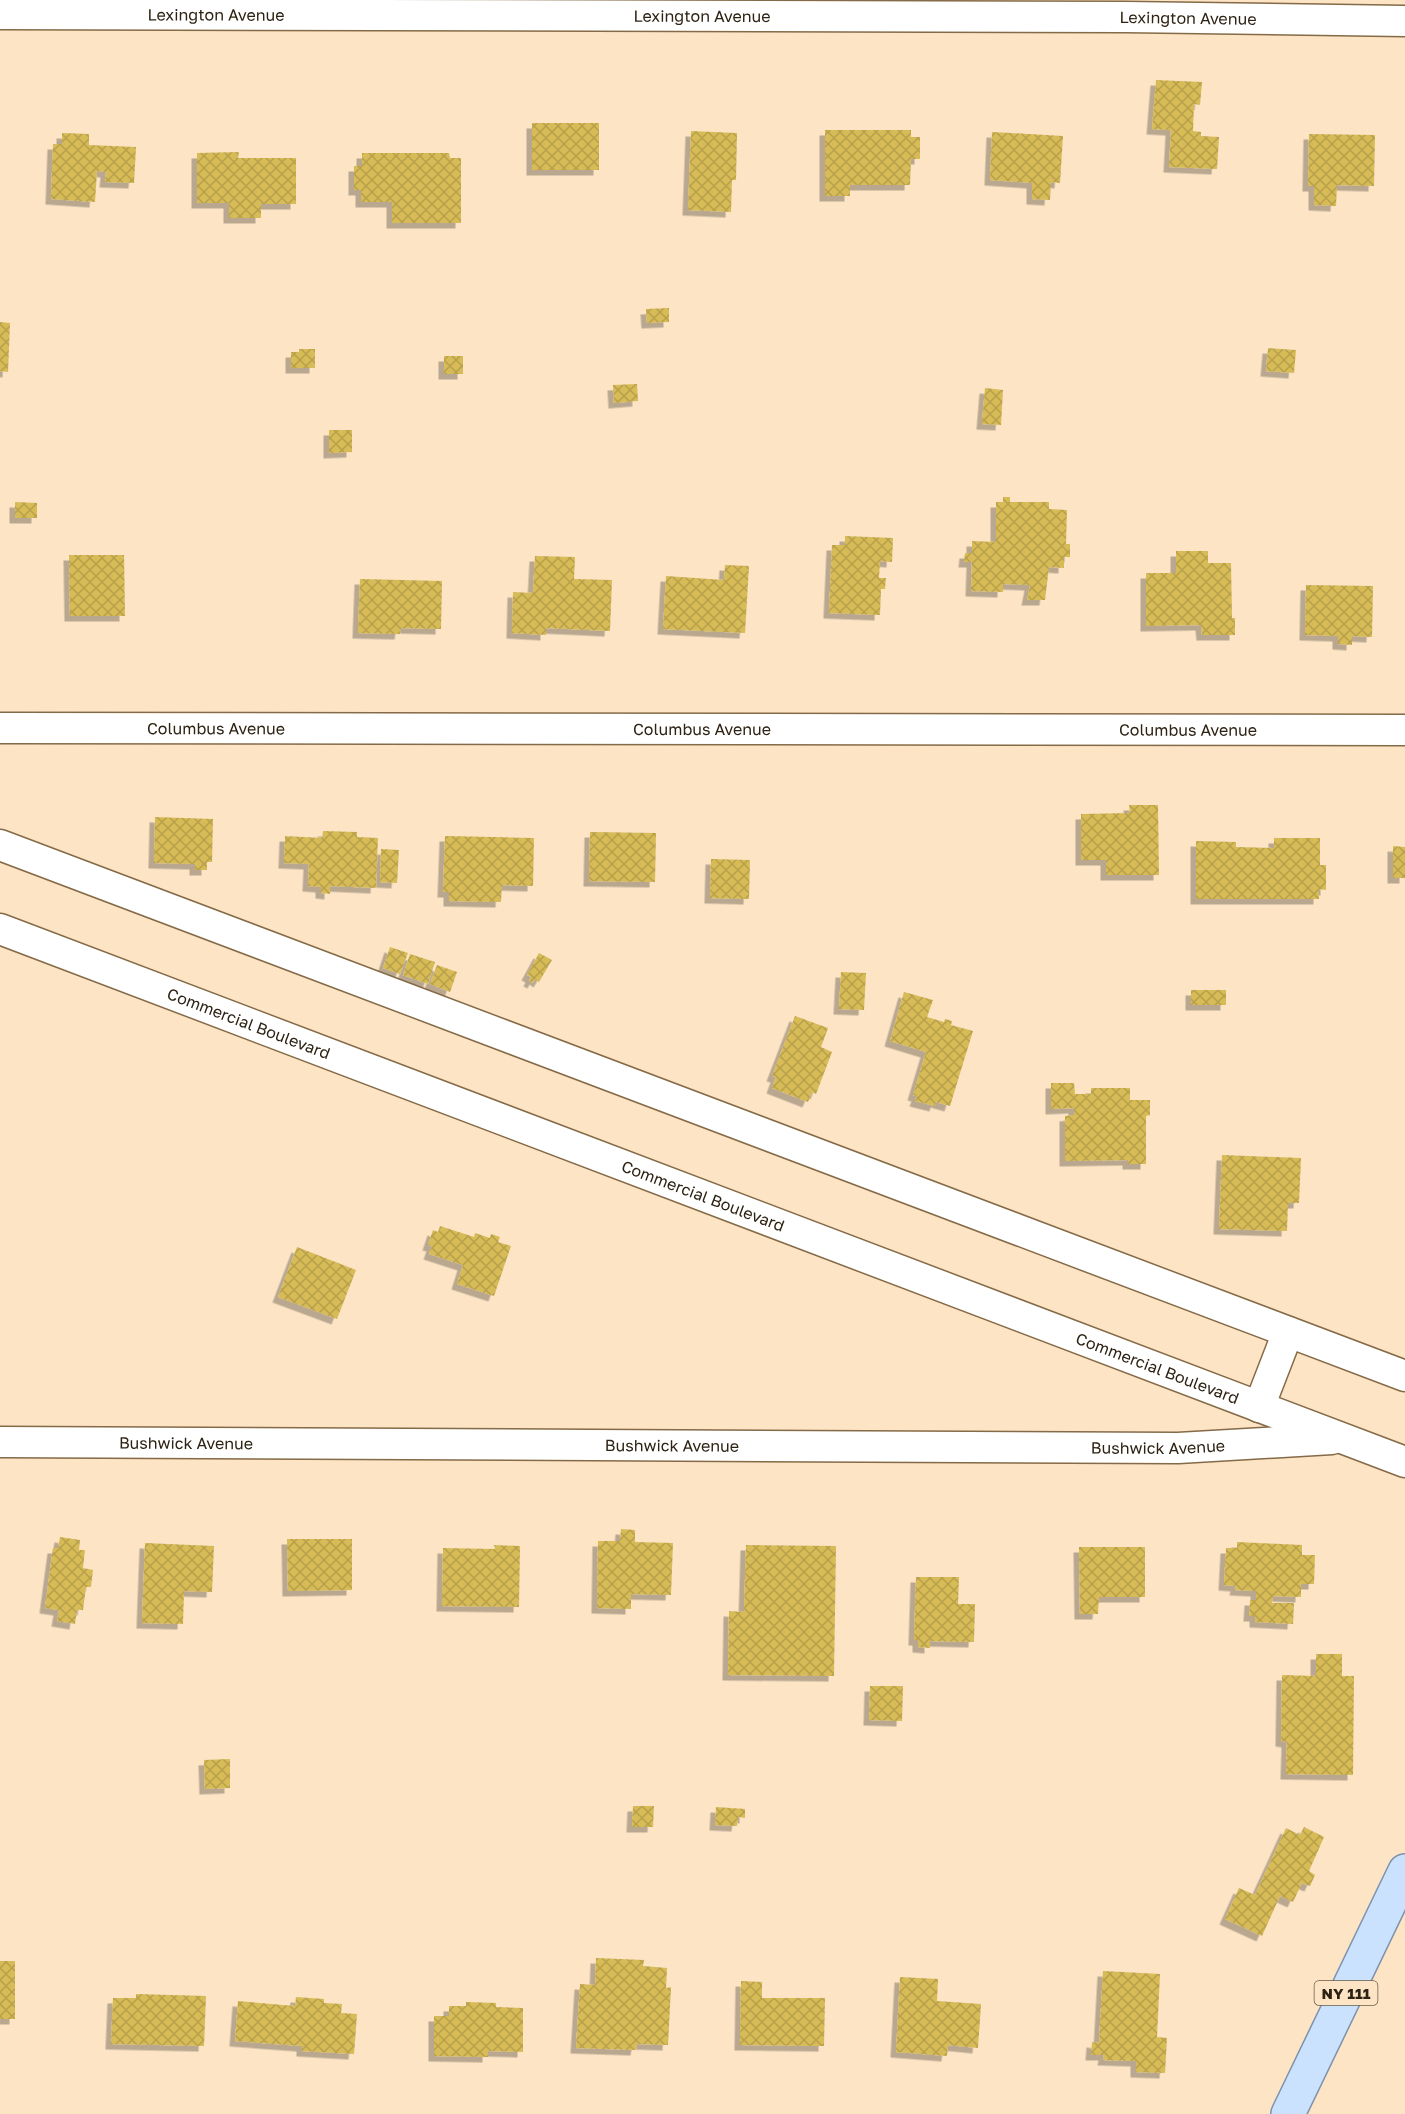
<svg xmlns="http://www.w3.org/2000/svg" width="1405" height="2114" font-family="'Golos Text',sans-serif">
	<defs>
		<pattern id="building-cross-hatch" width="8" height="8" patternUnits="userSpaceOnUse" patternTransform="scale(1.5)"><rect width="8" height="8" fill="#d6bb57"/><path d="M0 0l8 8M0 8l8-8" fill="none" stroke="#b8a04b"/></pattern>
		<filter id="shadow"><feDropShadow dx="-5.5" dy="5.5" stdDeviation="0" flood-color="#0004"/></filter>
	</defs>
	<rect width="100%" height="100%" fill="#fce4c5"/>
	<g fill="url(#building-cross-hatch)" filter="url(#shadow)">
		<polygon points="1156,80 1202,82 1200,105 1194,104 1193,131 1201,132 1201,136 1219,137 1217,169 1169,167 1171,130 1152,129"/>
		<rect x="532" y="123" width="67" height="47"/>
		<polygon points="825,130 911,130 911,137 920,137 920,159 911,159 910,185 850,185 850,196 825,196"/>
		<polygon points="691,131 737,133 736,180 732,180 731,212 688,210"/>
		<polygon points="992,132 1063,136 1060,183 1051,182 1050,200 1032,199 1032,183 990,180"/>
		<polygon points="62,133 89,134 89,145 136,147 134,183 105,182 106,172 97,171 95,202 51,199 53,144 62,144"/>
		<polygon points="1309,134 1375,135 1374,186 1337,185 1336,206 1314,205 1314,186 1308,186"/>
		<polygon points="239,152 238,158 296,158 296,204 261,204 261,218 229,218 229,203 197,203 197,153"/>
		<polygon points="362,153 449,153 450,158 461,158 461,223 392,223 392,202 361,202 361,190 354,190 354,166 362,166"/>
		<polygon points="669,308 669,322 647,323 646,309"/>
		<polygon points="0,322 10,323 8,372 0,371"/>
		<polygon points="1268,348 1296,350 1294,373 1266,371"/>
		<polygon points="299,349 315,349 315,368 291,368 291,352 299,352"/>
		<rect x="444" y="356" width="19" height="18"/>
		<polygon points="637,384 638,401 614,403 613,385"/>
		<polygon points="985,388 1003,390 1001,425 982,424"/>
		<polygon points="329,430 352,430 352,452 329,453"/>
		<polygon points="1003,497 1010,497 1010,502 1049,502 1049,509 1067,510 1066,544 1070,544 1070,557 1064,557 1064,568 1049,567 1045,600 1027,600 1030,585 1003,584 1003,592 971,591 972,562 964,562 965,553 972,553 972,541 996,542 996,502 1003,502"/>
		<polygon points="15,502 37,503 37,518 15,518"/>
		<polygon points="845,536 893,538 892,562 880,561 879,578 886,578 885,589 881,589 880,615 829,613 832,545 845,545"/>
		<polygon points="1176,551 1208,551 1208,563 1231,563 1232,618 1235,618 1235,635 1202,635 1201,625 1146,626 1146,573 1176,573"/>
		<polygon points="69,555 124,555 125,616 70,616"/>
		<polygon points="535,556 575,557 574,579 612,580 610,631 546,628 546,635 512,633 513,592 533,593"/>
		<polygon points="725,565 749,566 745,633 663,629 666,576 724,580"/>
		<polygon points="360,579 442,581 441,629 401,628 400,634 358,633"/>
		<polygon points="1306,585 1373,586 1372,637 1352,636 1352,645 1338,644 1338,636 1305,635"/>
		<polygon points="1129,805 1158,805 1159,875 1106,875 1106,860 1081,860 1081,814 1130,813"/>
		<polygon points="155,817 213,819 212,862 207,862 207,870 195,870 195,864 154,863"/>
		<polygon points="323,831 357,832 357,837 378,838 376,888 330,886 330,894 321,893 321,887 308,886 309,864 284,863 285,836 322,838"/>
		<polygon points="590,832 656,833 655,882 589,881"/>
		<polygon points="445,836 534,838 533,886 502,885 501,902 449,901 449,892 443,892"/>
		<polygon points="1274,838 1320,838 1320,865 1326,865 1326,890 1319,889 1319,899 1196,899 1196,841 1236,842 1236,847 1274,848"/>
		<polygon points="1393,846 1405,847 1405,878 1393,878"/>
		<polygon points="381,849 399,850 397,883 380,882"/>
		<polygon points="711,859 750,860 749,899 710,898"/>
		<polygon points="390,947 408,953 400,974 383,968"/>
		<polygon points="539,953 552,960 539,982 535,979 533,983 529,981 531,977 527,975"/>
		<polygon points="410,954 435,962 428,984 403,975"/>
		<polygon points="437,965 457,972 450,992 430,984"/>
		<polygon points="841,972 866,973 864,1010 839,1009"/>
		<rect x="1191" y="990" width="35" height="15"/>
		<polygon points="904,992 933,1000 927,1017 944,1022 945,1019 952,1021 951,1025 973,1031 950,1106 936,1102 935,1106 915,1101 917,1096 913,1095 926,1052 890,1041"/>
		<polygon points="795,1016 828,1028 821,1047 832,1052 816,1094 812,1092 808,1102 772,1088 776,1077 772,1076"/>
		<polygon points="1051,1083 1074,1083 1075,1094 1091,1094 1091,1088 1130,1088 1130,1100 1150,1100 1150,1115 1146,1116 1146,1164 1128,1164 1128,1160 1065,1161 1065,1116 1074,1115 1074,1108 1051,1109"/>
		<polygon points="1222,1155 1301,1158 1299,1203 1288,1203 1287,1231 1219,1229"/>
		<polygon points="440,1226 474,1237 475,1233 490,1238 491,1234 500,1237 498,1242 511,1246 494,1296 457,1284 463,1265 429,1254 432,1246 428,1245 433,1230 438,1232"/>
		<polygon points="297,1247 356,1270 337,1319 278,1297"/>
		<polygon points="621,1529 635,1530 635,1542 673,1543 671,1595 631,1594 631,1609 597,1608 598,1541 620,1541"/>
		<polygon points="60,1537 80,1540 79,1550 85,1550 83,1568 93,1570 91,1587 86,1587 83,1610 77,1610 75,1624 57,1621 59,1610 45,1608 53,1548 58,1548"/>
		<polygon points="287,1539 352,1539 352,1590 288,1591"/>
		<polygon points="1237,1542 1302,1545 1302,1555 1315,1555 1314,1584 1301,1584 1301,1597 1273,1596 1272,1603 1294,1603 1293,1624 1255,1622 1255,1616 1249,1616 1250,1600 1256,1600 1256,1591 1235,1590 1236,1586 1224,1585 1226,1548 1237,1548"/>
		<polygon points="145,1543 214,1546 212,1592 184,1591 183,1624 142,1623"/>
		<polygon points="494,1545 520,1546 519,1607 442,1606 443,1548 495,1549"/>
		<polygon points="746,1545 836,1546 834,1676 728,1675 729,1611 744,1612"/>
		<polygon points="1079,1547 1145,1547 1145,1597 1099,1597 1098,1614 1080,1614"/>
		<polygon points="916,1577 959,1577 958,1604 975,1604 974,1642 930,1641 930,1648 918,1647 918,1640 914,1640"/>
		<polygon points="1316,1654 1342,1654 1342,1676 1354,1676 1353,1775 1286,1774 1287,1742 1281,1741 1282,1675 1316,1676"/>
		<polygon points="870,1686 903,1686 902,1721 869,1720"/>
		<polygon points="230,1759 230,1788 205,1789 204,1760"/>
		<polygon points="633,1806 654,1806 653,1827 632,1827"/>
		<polygon points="716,1807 745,1809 745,1818 738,1817 737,1826 715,1825"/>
		<polygon points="1304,1827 1324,1837 1309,1871 1315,1875 1310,1886 1302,1883 1293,1902 1280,1896 1262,1936 1225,1919 1239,1888 1255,1895 1286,1828 1300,1835"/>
		<polygon points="596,1958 644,1960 643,1966 667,1968 666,1988 671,1987 668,2045 637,2044 636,2050 576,2048 580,1984 595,1985"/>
		<rect x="0" y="1961" width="15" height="58"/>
		<polygon points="1103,1971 1160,1974 1157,2037 1167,2038 1165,2073 1136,2072 1136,2061 1103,2060 1104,2055 1091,2055 1092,2042 1099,2043"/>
		<polygon points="900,1977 938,1979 937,2001 981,2004 978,2048 948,2045 947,2056 896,2052"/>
		<polygon points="741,1981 762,1982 762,1998 825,1998 824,2046 740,2045"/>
		<polygon points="136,1994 206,1996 204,2046 111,2044 113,1998 136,1998"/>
		<polygon points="296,1997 324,1999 324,2003 342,2004 341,2013 357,2014 354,2054 302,2051 302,2046 235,2041 238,2001 295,2006"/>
		<polygon points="466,2002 496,2003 496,2007 523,2008 523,2052 488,2051 488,2057 434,2056 434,2016 449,2016 449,2006 466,2006"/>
	</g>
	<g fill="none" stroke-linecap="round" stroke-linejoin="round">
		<defs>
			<g id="minor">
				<path id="s1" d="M0,14L1125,17L1405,21"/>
				<path id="s2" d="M0,728L1405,730"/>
				<polyline points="0,845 1405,1376"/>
				<path id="s3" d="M0,929L1405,1462"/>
				<polyline points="1259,1407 1288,1332"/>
				<path id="s4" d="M0,1442L1178,1448L1332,1439"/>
			</g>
			<polyline id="primary" points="1288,2114 1405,1871"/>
		</defs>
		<use href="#minor" stroke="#846a46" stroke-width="33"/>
		<use href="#primary" stroke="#7c92ac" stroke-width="36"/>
		<use href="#minor" stroke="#fff" stroke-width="30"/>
		<use href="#primary" stroke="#cae2fe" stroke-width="33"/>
	</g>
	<g text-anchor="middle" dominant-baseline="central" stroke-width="6" stroke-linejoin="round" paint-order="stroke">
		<rect fill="#fce4c5" stroke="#6b5c48" stroke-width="1.5" x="1314.5" y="1981" width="63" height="24" rx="4.5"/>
		<g font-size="15" font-weight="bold" fill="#2d2213">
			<text x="1346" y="1993">NY 111</text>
		</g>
		<g font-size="16" fill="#2d2213" stroke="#fce4c5">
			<text stroke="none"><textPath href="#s1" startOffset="216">Lexington Avenue</textPath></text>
			<text stroke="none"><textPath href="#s1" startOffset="702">Lexington Avenue</textPath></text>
			<text stroke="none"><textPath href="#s1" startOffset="1188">Lexington Avenue</textPath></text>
			<text stroke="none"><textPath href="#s2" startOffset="216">Columbus Avenue</textPath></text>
			<text stroke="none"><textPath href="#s2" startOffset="702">Columbus Avenue</textPath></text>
			<text stroke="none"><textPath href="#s2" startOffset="1188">Columbus Avenue</textPath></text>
			<text stroke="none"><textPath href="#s3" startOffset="266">Commercial Boulevard</textPath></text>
			<text stroke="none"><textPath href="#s3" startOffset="752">Commercial Boulevard</textPath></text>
			<text stroke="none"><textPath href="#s3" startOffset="1238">Commercial Boulevard</textPath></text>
			<text stroke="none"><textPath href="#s4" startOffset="186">Bushwick Avenue</textPath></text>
			<text stroke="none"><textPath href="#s4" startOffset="672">Bushwick Avenue</textPath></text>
			<text stroke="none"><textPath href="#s4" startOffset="1158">Bushwick Avenue</textPath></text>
		</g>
	</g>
</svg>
